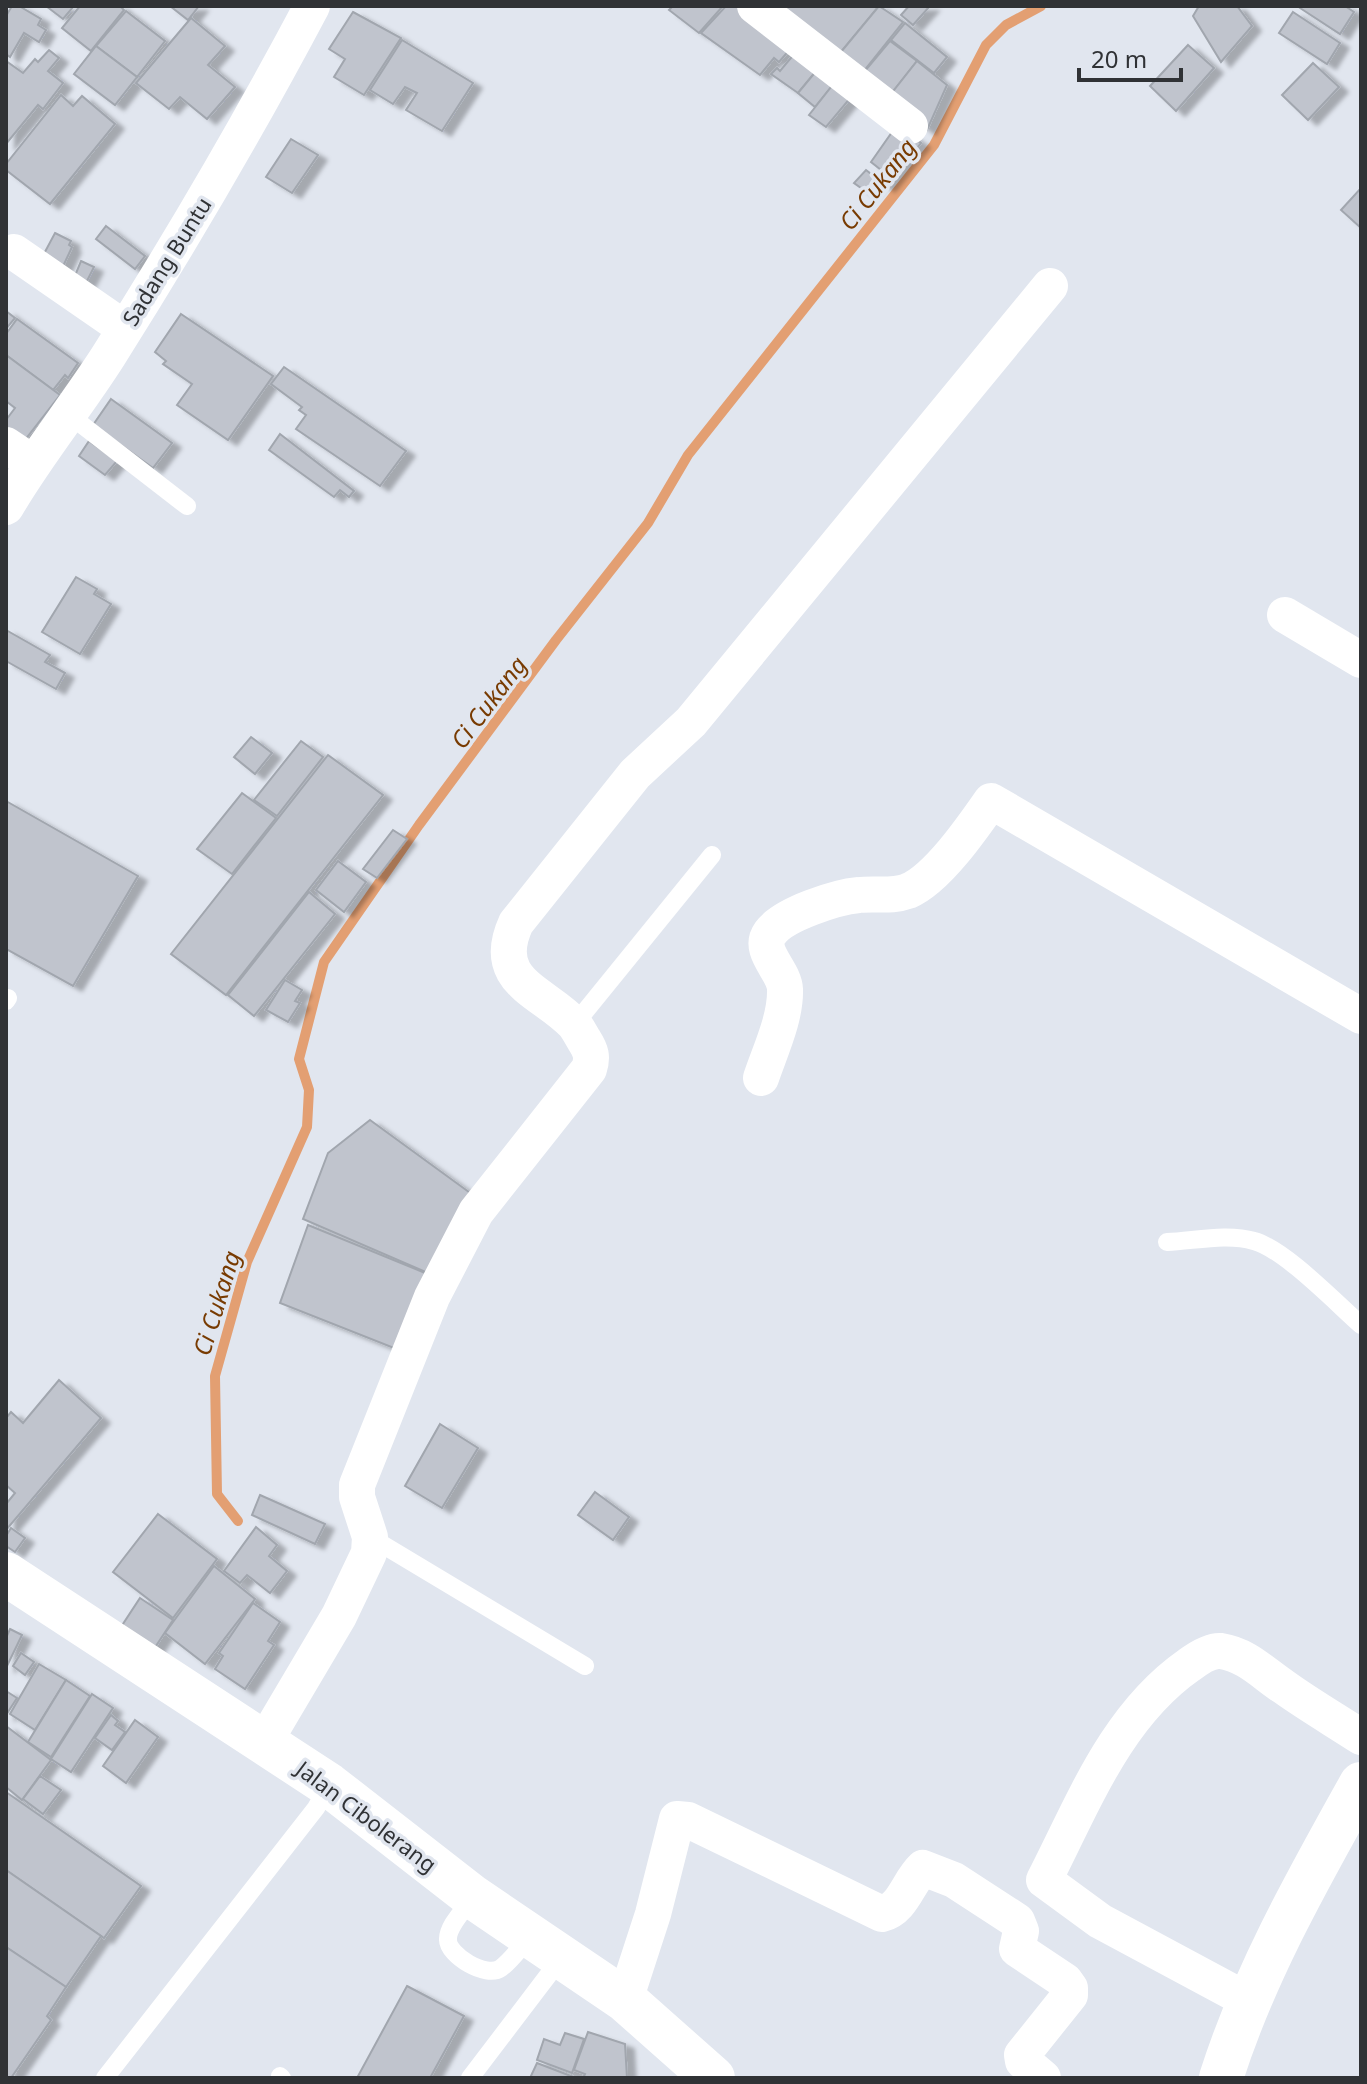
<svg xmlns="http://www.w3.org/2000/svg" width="1367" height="2084" font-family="'Noto Sans',sans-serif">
	<defs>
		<filter id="shadow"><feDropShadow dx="9" dy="5" stdDeviation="2" flood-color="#0004"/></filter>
	</defs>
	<rect width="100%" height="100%" fill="#e1e6ef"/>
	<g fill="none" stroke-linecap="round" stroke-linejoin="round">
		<polyline stroke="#e39f72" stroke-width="10" points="238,1521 217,1494 215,1376 247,1262 307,1127 309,1090 299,1059 324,962 419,825 556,640 648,523 688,455 934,145 986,45 1006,25 1041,6"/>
	</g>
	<g fill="#c0c4cd" stroke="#a1a6ae" stroke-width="2" filter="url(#shadow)">
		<polygon points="12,6 19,6 41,19 38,25 46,30 39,42 24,33 10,57 6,54 6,16"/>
		<polygon points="46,6 74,6 63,19"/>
		<polygon points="80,6 120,6 124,10 91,51 62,28"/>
		<polygon points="170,6 199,6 188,20"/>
		<polygon points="673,6 723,6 699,33 669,10"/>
		<polygon points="726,6 737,6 792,47 779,62 774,58 760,75 701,33"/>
		<polygon points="784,6 879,6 831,64"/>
		<polygon points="879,6 903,22 855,82 831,64"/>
		<polygon points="909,6 930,6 913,25 901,15"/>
		<polygon points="1199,6 1237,6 1252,26 1221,62 1193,16"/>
		<polygon points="1301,6 1345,6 1354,12 1340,34 1300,8"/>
		<polygon points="126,11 165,41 137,77 96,46"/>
		<polygon points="353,12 401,38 364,95 334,77 345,59 329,49"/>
		<polygon points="1293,12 1340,43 1327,64 1279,33"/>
		<polygon points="191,18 225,46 208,65 235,87 207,119 180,97 169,109 136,83"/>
		<polygon points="905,23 947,57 934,73 891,40"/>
		<polygon points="402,40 473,83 442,131 406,110 417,93 405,87 393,104 370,90"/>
		<polygon points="890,41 917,61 887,99 859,78"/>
		<polygon points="1188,45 1214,68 1176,111 1150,86"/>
		<polygon points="96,46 137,77 115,105 74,74"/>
		<polygon points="800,47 822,64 798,93 771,74 777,68 780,71"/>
		<polygon points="49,50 59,58 48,71 63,83 43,109 38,105 6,144 6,61 23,73 35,59 38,62"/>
		<polygon points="917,61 947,85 927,130 887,99"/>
		<polygon points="1313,63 1339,87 1308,120 1282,95"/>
		<polygon points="822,64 839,77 815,107 798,93"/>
		<polygon points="839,77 857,90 826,127 809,115"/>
		<polygon points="61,95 73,106 82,96 115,124 50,204 6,170 6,164"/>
		<polygon points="897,125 921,143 886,187 875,179 881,170 871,162"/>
		<polygon points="291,139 318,155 292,193 266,177"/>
		<polygon points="866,170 875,177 871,182 875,186 868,193 854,183"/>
		<polygon points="1361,188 1361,228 1341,210"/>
		<polygon points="106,226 145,256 135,269 96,239"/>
		<polygon points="55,233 71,241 69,245 72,247 59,275 38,265"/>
		<polygon points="81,261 94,267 86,283 74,278"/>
		<polygon points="6,311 15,318 6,329"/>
		<polygon points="181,314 273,376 228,440 177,405 192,384 163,364 166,361 155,352"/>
		<polygon points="17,319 78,363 68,378 65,375 53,390 6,355 6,334"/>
		<polygon points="6,355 60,395 21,445 6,434 6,420 15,408 6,401"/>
		<polygon points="284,367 406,451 380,486 296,429 306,415 299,410 302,407 271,384"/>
		<polygon points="111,399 172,443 153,468 93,425"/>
		<polygon points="280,434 354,491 349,497 340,490 334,497 269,450"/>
		<polygon points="89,441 117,461 105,475 79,456"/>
		<polygon points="76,577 97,589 94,594 111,604 80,654 42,632"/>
		<polygon points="6,630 50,655 45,662 65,673 56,689 6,661"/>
		<polygon points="251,737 272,753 255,774 234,757"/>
		<polygon points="301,741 323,757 277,816 254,800"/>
		<polygon points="328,755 383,795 226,995 171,954"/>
		<polygon points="242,793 276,818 232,874 197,849"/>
		<polygon points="6,801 138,876 73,986 6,949"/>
		<polygon points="393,830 407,839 377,878 363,869"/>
		<polygon points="338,861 366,882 344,912 316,890"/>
		<polygon points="309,892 335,914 254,1016 228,995"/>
		<polygon points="285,980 302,990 295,1001 300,1003 288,1022 266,1010"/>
		<polygon points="370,1120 473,1195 435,1276 303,1219 328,1153"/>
		<polygon points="308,1225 435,1277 404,1352 280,1303"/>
		<polygon points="59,1380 101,1418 6,1530 6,1504 15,1493 6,1485 6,1418 11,1412 23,1423"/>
		<polygon points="440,1424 478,1448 442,1508 405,1486"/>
		<polygon points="595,1492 629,1517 613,1540 578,1515"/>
		<polygon points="260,1495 325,1524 315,1544 252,1515"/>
		<polygon points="158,1514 217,1559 173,1618 113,1572"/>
		<polygon points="256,1527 277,1545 269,1556 287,1571 270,1593 247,1575 240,1583 224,1571"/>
		<polygon points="11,1528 25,1538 15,1552 6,1546 6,1536"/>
		<polygon points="214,1566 255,1599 205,1664 165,1633"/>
		<polygon points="140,1598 173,1620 152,1652 119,1630"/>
		<polygon points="253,1603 280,1622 268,1641 274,1645 245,1689 215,1669 223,1656 219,1653"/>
		<polygon points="10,1629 22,1635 6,1668 6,1638"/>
		<polygon points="21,1653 34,1662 25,1675 13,1666"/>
		<polygon points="39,1664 66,1680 35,1730 10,1714"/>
		<polygon points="66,1680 90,1696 51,1757 28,1742"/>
		<polygon points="6,1691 17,1698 6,1715"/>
		<polygon points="92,1694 113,1708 71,1772 51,1759"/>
		<polygon points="111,1715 118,1721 115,1725 125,1732 112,1750 95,1738"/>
		<polygon points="135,1720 158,1737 126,1783 103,1766"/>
		<polygon points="6,1726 51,1760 22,1800 6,1787"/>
		<polygon points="40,1776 61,1790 43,1814 23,1799"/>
		<polygon points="6,1792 141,1886 104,1938 6,1870"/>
		<polygon points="6,1870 101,1936 66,1987 6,1947"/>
		<polygon points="6,1947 66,1987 47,2016 51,2020 11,2078 6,2078"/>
		<polygon points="407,1986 464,2016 430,2078 357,2078"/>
		<polygon points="588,2032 625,2044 627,2078 583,2078 585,2074 574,2070"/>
		<polygon points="565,2033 584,2039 572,2073 537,2060 544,2039 560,2045"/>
		<polygon points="537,2063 576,2078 530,2078"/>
	</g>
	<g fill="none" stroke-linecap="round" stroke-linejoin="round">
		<g stroke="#fff" stroke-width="18">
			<polyline points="68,414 187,506"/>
			<polyline points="6,1001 8,998"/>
			<polyline points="574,1025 712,855"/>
			<path d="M1167,1242C1194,1241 1227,1233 1254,1241C1284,1249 1335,1302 1361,1325"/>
			<polyline points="370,1537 585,1666"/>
			<path d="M473,1897C466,1908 447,1926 448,1940C448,1955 486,1979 501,1968C512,1960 521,1946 531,1936"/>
			<polyline points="280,2076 282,2078"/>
			<polyline points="105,2078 316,1808 329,1785"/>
			<polyline points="470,2078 562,1957"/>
		</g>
		<g stroke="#fff" stroke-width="36">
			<polyline points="755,6 910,126"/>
			<polyline points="14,252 124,328"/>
			<polyline points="6,445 33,463"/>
			<path d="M6,507C37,454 76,407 109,355C181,241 249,125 312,6"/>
			<polyline points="1285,615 1361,660"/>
			<path d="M761,1078C770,1051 786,1018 785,989C784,970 757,951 770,933C783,914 837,897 859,895C875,893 892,897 908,891C937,879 973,827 991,801L1361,1016"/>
			<path d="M265,1741L339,1616L369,1553L370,1537L357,1497V1485L432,1297L476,1212L589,1069C593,1057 591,1051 584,1040C581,1035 578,1029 574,1024C543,991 489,982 516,923L635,774L691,722L1050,286"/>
			<path d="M625,2000L653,1914L677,1819L688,1820L882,1914C903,1909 908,1882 923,1868L954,1880L1017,1921L1021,1931L1017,1949L1065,1981L1070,1988V1995L1022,2055L1023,2061L1043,2078"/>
			<path d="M1249,2001L1100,1921L1044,1880C1083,1804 1116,1716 1189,1665C1197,1659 1210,1650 1221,1651C1247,1655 1264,1674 1284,1687C1309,1705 1335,1720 1361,1737"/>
		</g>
		<g stroke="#fff" stroke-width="44">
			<polyline points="6,1574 329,1785 473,1897 625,2000 713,2078"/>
			<path d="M1221,2078C1254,1974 1308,1879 1361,1784"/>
		</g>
	</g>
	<g text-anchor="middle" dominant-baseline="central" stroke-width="7" stroke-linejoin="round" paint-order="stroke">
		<g font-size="22" fill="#303235" stroke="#e1e6ef">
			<text transform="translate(166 261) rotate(-58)">Sadang Buntu</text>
			<text transform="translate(367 1816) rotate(37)">Jalan Cibolerang</text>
		</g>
		<g font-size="24" font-style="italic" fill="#783b02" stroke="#e1e6ef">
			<text transform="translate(877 184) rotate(-52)">Ci Cukang</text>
			<text transform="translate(488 702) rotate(-53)">Ci Cukang</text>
			<text transform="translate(216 1303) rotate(-73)">Ci Cukang</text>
		</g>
	</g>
	<rect width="1367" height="2084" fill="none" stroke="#303235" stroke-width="16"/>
	<path d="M1079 68v12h102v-12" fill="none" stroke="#303235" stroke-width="4"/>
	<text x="1091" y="68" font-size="24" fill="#303235" stroke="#e1e6ef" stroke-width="6" paint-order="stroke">20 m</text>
</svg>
